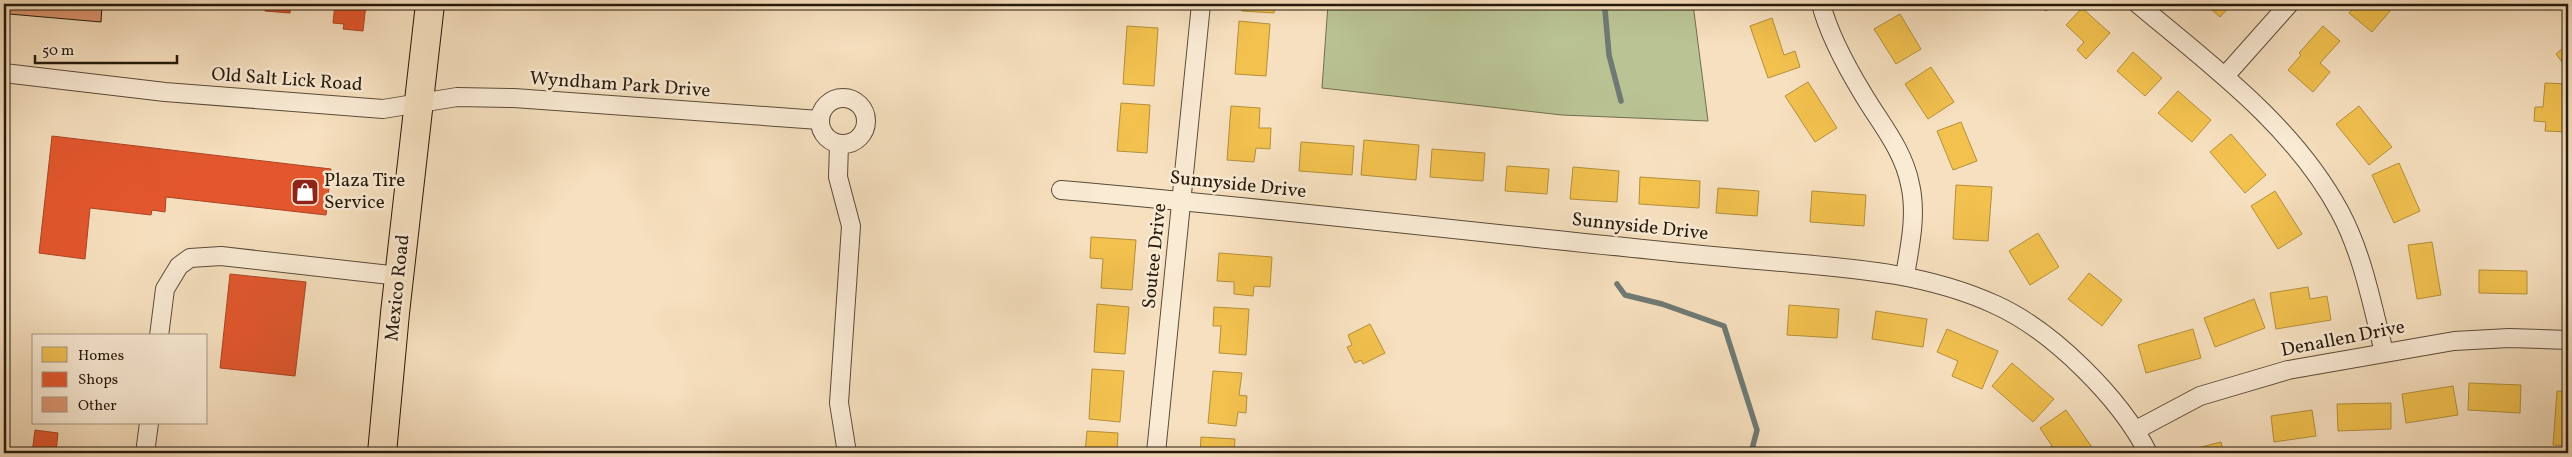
<svg xmlns="http://www.w3.org/2000/svg" width="2572" height="457" font-family="Vollkorn,serif">
	<rect width="100%" height="100%" fill="#f7e0bf"/>
	<filter id="stains"><feTurbulence type="fractalNoise" baseFrequency=".004" numOctaves="4"/><feColorMatrix values="0 0 0 0 .2 0 0 0 0 .09 0 0 0 0 .02 0 0 0 .5 -.17"/></filter>
	<radialGradient id="worn" r=".72"><stop offset=".6" stop-color="#630" stop-opacity="0"/><stop offset="1" stop-color="#630" stop-opacity=".3"/></radialGradient>
	<polygon fill="#bac394" stroke="#706e50" points="1328,4 1693,4 1708,121 1562,115 1322,88"/>
	<g fill="#f2c14e" stroke="#b48f3a">
		<polygon points="1243,4 1275,4 1274,13 1242,11"/>
		<polygon points="1750,4 1771,4 1751,8"/>
		<polygon points="2042,4 2062,4 2045,11"/>
		<polygon points="2205,4 2232,4 2220,17"/>
		<polygon points="2357,4 2396,4 2372,32 2349,13"/>
		<polygon points="2082,8 2110,33 2086,59 2077,50 2084,42 2066,25"/>
		<polygon points="1900,14 1921,49 1896,64 1874,29"/>
		<polygon points="1772,18 1784,55 1795,51 1800,67 1768,78 1750,26"/>
		<polygon points="1239,21 1270,24 1266,76 1235,74"/>
		<polygon points="1127,26 1158,28 1154,86 1123,84"/>
		<polygon points="2323,26 2340,41 2320,63 2330,72 2313,92 2288,70 2301,55 2299,53"/>
		<polygon points="2568,44 2568,70 2556,54"/>
		<polygon points="2133,52 2162,78 2145,96 2117,71"/>
		<polygon points="1931,67 1954,102 1928,119 1905,84"/>
		<polygon points="1808,82 1837,128 1815,142 1785,96"/>
		<polygon points="2545,83 2568,84 2568,132 2545,131 2546,122 2534,121 2535,107 2543,107"/>
		<polygon points="2178,91 2211,120 2192,142 2158,113"/>
		<polygon points="1121,103 1150,105 1147,153 1117,151"/>
		<polygon points="1231,106 1260,108 1259,128 1271,128 1270,149 1256,148 1254,162 1227,160"/>
		<polygon points="2359,106 2392,147 2369,165 2336,124"/>
		<polygon points="1961,122 1977,161 1953,170 1937,131"/>
		<polygon points="2231,134 2266,175 2245,193 2210,152"/>
		<polygon points="1364,140 1419,145 1416,180 1361,175"/>
		<polygon points="1301,142 1354,146 1352,175 1299,171"/>
		<polygon points="1432,149 1485,153 1483,181 1430,177"/>
		<polygon points="2399,163 2420,211 2394,223 2372,175"/>
		<polygon points="1507,166 1549,169 1547,194 1505,191"/>
		<polygon points="1573,167 1619,171 1617,202 1570,199"/>
		<polygon points="1640,177 1700,181 1699,208 1639,204"/>
		<polygon points="1956,185 1992,187 1988,241 1953,239"/>
		<polygon points="1718,188 1759,191 1757,216 1716,213"/>
		<polygon points="1812,191 1866,195 1864,226 1810,222"/>
		<polygon points="2275,191 2302,234 2278,249 2251,206"/>
		<polygon points="2038,233 2059,267 2030,285 2009,251"/>
		<polygon points="1091,237 1136,240 1132,290 1101,288 1103,259 1090,258"/>
		<polygon points="2432,242 2441,295 2417,299 2408,245"/>
		<polygon points="1219,253 1272,257 1270,287 1254,286 1253,296 1234,294 1234,282 1217,281"/>
		<polygon points="2479,270 2527,271 2527,294 2479,293"/>
		<polygon points="2089,273 2122,300 2102,326 2068,299"/>
		<polygon points="2308,287 2310,299 2327,296 2331,320 2276,329 2270,293"/>
		<polygon points="2254,299 2265,328 2215,347 2204,318"/>
		<polygon points="1097,304 1129,307 1125,354 1094,352"/>
		<polygon points="1789,305 1839,309 1837,338 1787,335"/>
		<polygon points="1214,307 1249,309 1246,355 1219,353 1221,326 1213,326"/>
		<polygon points="1876,311 1927,319 1923,347 1872,339"/>
		<polygon points="1370,324 1385,353 1363,364 1361,360 1355,363 1347,347 1352,345 1348,335"/>
		<polygon points="1947,329 1998,351 1982,389 1952,376 1958,361 1937,352"/>
		<polygon points="2193,329 2201,358 2146,373 2138,345"/>
		<polygon points="2012,363 2054,399 2033,422 1992,386"/>
		<polygon points="1092,369 1124,371 1120,422 1089,419"/>
		<polygon points="1213,371 1242,373 1239,395 1247,396 1246,413 1238,412 1236,426 1208,423"/>
		<polygon points="2469,383 2521,385 2520,413 2468,410"/>
		<polygon points="2453,386 2458,415 2406,423 2402,394"/>
		<polygon points="2557,391 2568,392 2568,446 2553,445"/>
		<polygon points="2391,403 2391,429 2338,431 2337,404"/>
		<polygon points="2066,410 2096,453 2042,453 2052,446 2040,428"/>
		<polygon points="2312,410 2316,436 2274,442 2271,416"/>
		<polygon points="1087,431 1118,433 1117,453 1085,453"/>
		<polygon points="1201,437 1235,439 1234,453 1200,453"/>
		<polygon points="2221,442 2224,453 2194,453 2193,449"/>
	</g>
	<g fill="#e4572e" stroke="#ab4424">
		<polygon points="265,4 291,4 290,13 265,11"/>
		<polygon points="335,4 366,4 363,31 343,29 344,24 333,23"/>
		<polygon points="52,136 331,169 326,215 166,197 165,212 152,210 151,215 90,208 85,259 39,253"/>
		<polygon points="230,274 306,282 295,376 220,368"/>
		<polygon points="35,430 58,433 56,453 32,453"/>
	</g>
	<g fill="none" stroke-linecap="round" stroke-linejoin="round">
		<g stroke="#6f7a75" stroke-width="5.5">
			<polyline points="1602,4 1605,10 1609,55 1621,101"/>
			<polyline points="1617,284 1625,295 1662,304 1724,326 1757,430 1751,453"/>
		</g>
	</g>
	<polygon fill="#e09772" stroke="#25190b" points="9,4 102,4 101,22 9,14"/>
	<g fill="none" stroke-linecap="round" stroke-linejoin="round">
		<defs>
			<g id="street">
				<path d="M1821,4C1829,35 1846,66 1863,94C1880,123 1903,149 1910,184C1917,214 1910,246 1905,275"/>
				<path d="M2138,4C2211,65 2294,126 2340,212C2363,255 2372,305 2384,352"/>
				<polyline points="4,73 165,92 383,109 457,97 514,98 819,120"/>
				<polyline points="2225,76 2289,4"/>
				<circle cx="843" cy="121" r="23"/>
				<polyline points="839,144 838,177 851,226 839,403 847,453"/>
				<path d="M1061,190C1259,207 1455,230 1653,250C1699,255 1745,259 1792,263C1862,269 1931,275 1996,305C2053,331 2120,398 2148,453"/>
				<polyline points="159,336 165,289 179,266 190,258 221,256 399,276"/>
				<polyline points="2136,430 2200,396 2288,370 2454,341 2509,338 2568,340"/>
				<polyline points="145,453 149,423"/>
				<polyline points="1156,453 1201,4"/>
			</g>
			<polyline id="primary" points="382,453 395,313 430,4"/>
		</defs>
		<use href="#street" stroke="#5a4b38" stroke-width="20"/>
		<use href="#primary" stroke="#25190b" stroke-width="30"/>
		<use href="#street" stroke="#faebd5" stroke-width="18"/>
		<use href="#primary" stroke="#f7e0bf" stroke-width="28"/>
	</g>
	<defs>
		<symbol id="shop-square" viewBox="-11 -11 22 22"><rect x="-9" y="-9" width="18" height="18" rx="4" fill="#8f2418" stroke="#faebd5"/><path d="M-5-2.5h2.3a2.7 3.5 0 0 1 5.4 0H5L5.5 6h-11ZM-1.5-2.5h3a1.5 2.3 0 0 0-3 0Z" fill="#fff"/></symbol>
	</defs>
	<g fill-rule="evenodd">
		<use href="#shop-square" x="289" y="176" width="32" height="32"/>
	</g>
	<g text-anchor="middle" dominant-baseline="central" stroke-width="5" stroke-linejoin="round" paint-order="stroke">
		<g font-size="19" fill="#25190b" stroke="#faebd5">
			<text transform="translate(287 80) rotate(4)">Old Salt Lick Road</text>
			<text transform="translate(620 85) rotate(4)">Wyndham Park Drive</text>
			<text transform="translate(1238 185) rotate(6)">Sunnyside Drive</text>
			<text transform="translate(1640 227) rotate(6)">Sunnyside Drive</text>
			<text transform="translate(1155 256) rotate(-84)">Soutee Drive</text>
			<text transform="translate(398 288) rotate(-84)">Mexico Road</text>
			<text transform="translate(2343 339) rotate(-11)">Denallen Drive</text>
		</g>
		<g font-size="19" fill="#25190b" stroke="#faebd5" text-anchor="start">
			<text x="324" y="181">Plaza Tire<tspan x="324" dy="22">Service</tspan></text>
		</g>
	</g>
	<rect width="2572" height="457" fill="none" stroke="#f7e0bf" stroke-width="20"/>
	<rect x="5" y="5" width="2562" height="447" fill="none" stroke="#25190b" stroke-width="2.5"/>
	<rect x="10" y="10" width="2552" height="437" fill="none" stroke="#25190b"/>
	<rect x="32" y="334" width="175" height="90" fill="#faebd5" stroke="#a59784"/>
	<rect x="42" y="347" width="25" height="15" fill="#f2c14e" stroke="#a59784"/>
	<text x="78" y="360" font-size="15" fill="#25190b">Homes</text>
	<rect x="42" y="372" width="25" height="15" fill="#e4572e" stroke="#a59784"/>
	<text x="78" y="384" font-size="15" fill="#25190b">Shops</text>
	<rect x="42" y="397" width="25" height="15" fill="#e09772" stroke="#a59784"/>
	<text x="78" y="410" font-size="15" fill="#25190b">Other</text>
	<path d="M35 55v8h142v-8" fill="none" stroke="#25190b" stroke-width="2.5"/>
	<text x="42" y="55" font-size="15" fill="#25190b" stroke="#faebd5" stroke-width="4" paint-order="stroke">50 m</text>
	<rect width="100%" height="100%" filter="url(#stains)"/>
	<rect width="100%" height="100%" fill="url(#worn)"/>
</svg>
